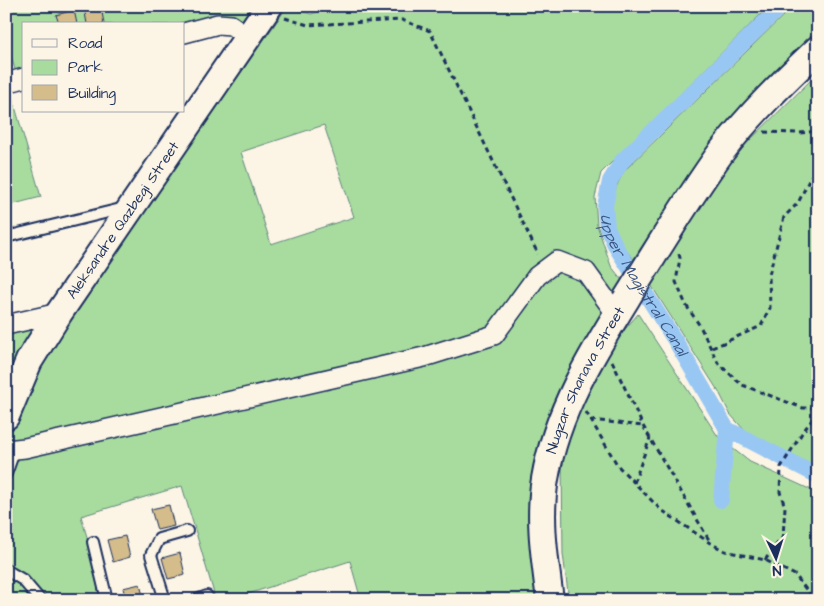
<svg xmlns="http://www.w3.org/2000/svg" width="824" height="606" font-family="'Architects Daughter',sans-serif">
	<rect width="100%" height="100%" fill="#fcf5e5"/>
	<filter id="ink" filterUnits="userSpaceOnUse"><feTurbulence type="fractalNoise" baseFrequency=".02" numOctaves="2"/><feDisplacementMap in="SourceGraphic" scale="10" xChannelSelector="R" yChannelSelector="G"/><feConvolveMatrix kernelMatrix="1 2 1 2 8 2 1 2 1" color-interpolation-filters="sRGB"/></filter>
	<g filter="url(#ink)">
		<g fill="#a8dc9e" stroke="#62867e" fill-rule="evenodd">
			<polygon points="6,6 258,6 245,25 24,24 24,71 16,73 6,38"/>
			<path d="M338,6H769L601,173L595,197L597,225L611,266L622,280L611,297L553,253L496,323L474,336L6,446V433L48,348L287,7L311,14ZM324,125L354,217L271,244L241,152Z"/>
			<path d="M793,6H818V37L637,264C631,255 622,247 618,238C606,213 612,191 625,170Z"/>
			<polygon points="818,73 818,469 745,431 730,414 720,394 651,285 682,229 706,193 739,151"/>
			<polygon points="10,89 41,197 6,206 6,90"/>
			<polygon points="555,266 583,276 608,311 552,412 533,566 535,600 361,600 350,561 242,596 242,600 216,600 182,486 81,516 105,600 6,600 6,453 498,339"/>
			<polygon points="638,314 719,438 750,462 818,493 818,600 569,600 563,554 562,460 591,369"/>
			<polygon points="41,323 6,382 6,331"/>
		</g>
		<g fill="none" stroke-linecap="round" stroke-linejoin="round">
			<g stroke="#99c7f3" stroke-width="16">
				<path id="s1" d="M781,6L622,161L610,181L605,206L607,227L616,247L676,342L727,429L818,476"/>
				<polyline points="721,500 727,429"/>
			</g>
		</g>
		<g fill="#d4bc8b" stroke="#1b2f5e">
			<polygon points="101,6 104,24 87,24 84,7"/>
			<polygon points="74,10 77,24 59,24 56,15"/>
			<polygon points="169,505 174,526 157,530 151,509"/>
			<polygon points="125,536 130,557 113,562 107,540"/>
			<polygon points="180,553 185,575 168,579 162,558"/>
			<polygon points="140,584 144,600 126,600 123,588"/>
		</g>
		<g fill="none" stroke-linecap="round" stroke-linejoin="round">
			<defs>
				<g id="lane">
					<polyline points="6,237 125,208"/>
					<polyline points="6,474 15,449"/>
					<polyline points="93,542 107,600"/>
					<polyline points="6,570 23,580 40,600"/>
					<polyline points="165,600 151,555 159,539 187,531"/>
					<polyline points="196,600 207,596"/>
				</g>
				<g id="street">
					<polyline points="184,33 218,24 231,25 248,37"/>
					<polyline points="6,83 24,78"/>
					<polyline points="6,325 59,313"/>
					<polyline points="6,450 25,448 424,357 494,335 537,276 557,261 586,272 617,315"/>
				</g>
				<g id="secondary">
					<path id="s2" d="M6,416L29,361L59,313L269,6"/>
					<path id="s3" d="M550,600C545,560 538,519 545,479C557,408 596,348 633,288C662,242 690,195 722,151C750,114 784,81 818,49"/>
				</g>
			</defs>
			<use href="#lane" stroke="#1b2f5e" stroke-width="14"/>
			<use href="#street" stroke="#1b2f5e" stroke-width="22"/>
			<use href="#secondary" stroke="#1b2f5e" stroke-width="30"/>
			<g stroke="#1b2f5e" stroke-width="3" stroke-dasharray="5 4" stroke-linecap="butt">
				<polyline points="285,18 308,25 402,20 430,31 538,254"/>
				<polyline points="764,132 800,133 818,131"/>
				<polyline points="679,254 680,258 676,282 686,305 700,326 718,363 742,385 803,408 818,408"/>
				<polyline points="712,348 761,326 770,308 769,275 784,217 798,203 811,176 818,172"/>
				<polyline points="612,361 643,426 709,540"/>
				<polyline points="586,412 618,466 660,509 710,543 725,551 765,560 795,575 814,600"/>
				<polyline points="591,420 643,426"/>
				<polyline points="634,483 650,438"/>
				<polyline points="765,560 783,536 785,507 780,492 781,467 802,433 818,412"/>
			</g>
			<use href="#lane" stroke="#fcf5e5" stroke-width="10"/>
			<use href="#street" stroke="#fcf5e5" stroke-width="19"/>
			<use href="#secondary" stroke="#fcf5e5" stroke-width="26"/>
		</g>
	</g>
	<g text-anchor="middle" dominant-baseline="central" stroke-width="5" stroke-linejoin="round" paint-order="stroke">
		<g font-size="15" fill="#1b2f5e" stroke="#fcf5e5">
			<text stroke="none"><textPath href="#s2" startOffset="229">Aleksandre Qazbegi Street</textPath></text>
			<text stroke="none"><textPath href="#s3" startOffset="229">Nugzar Shanava Street</textPath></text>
		</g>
		<g font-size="16" font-style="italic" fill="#3a5583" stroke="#fcf5e5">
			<text stroke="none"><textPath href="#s1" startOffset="360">Upper Magistral Canal</textPath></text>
		</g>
	</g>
	<rect width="824" height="606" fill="none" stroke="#fcf5e5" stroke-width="25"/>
	<rect x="12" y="12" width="799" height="581" fill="none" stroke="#1b2f5e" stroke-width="2" filter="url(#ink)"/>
	<rect x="22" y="22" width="162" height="90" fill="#fcf5e5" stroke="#a2a6af"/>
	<rect x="32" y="39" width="25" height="8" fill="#fcf5e5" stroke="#a2a6af"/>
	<text x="68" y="48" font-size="15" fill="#1b2f5e">Road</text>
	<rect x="32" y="60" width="25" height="15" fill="#a8dc9e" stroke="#a2a6af"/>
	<text x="68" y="72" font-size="15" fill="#1b2f5e">Park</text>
	<rect x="32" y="85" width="25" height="15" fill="#d4bc8b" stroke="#a2a6af"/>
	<text x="68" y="98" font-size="15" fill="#1b2f5e">Building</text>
	<g transform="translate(776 558) rotate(176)" stroke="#fcf5e5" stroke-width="4" paint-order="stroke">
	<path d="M0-4L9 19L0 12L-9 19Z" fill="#1b2f5e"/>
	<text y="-8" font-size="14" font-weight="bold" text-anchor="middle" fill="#1b2f5e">N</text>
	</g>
</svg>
